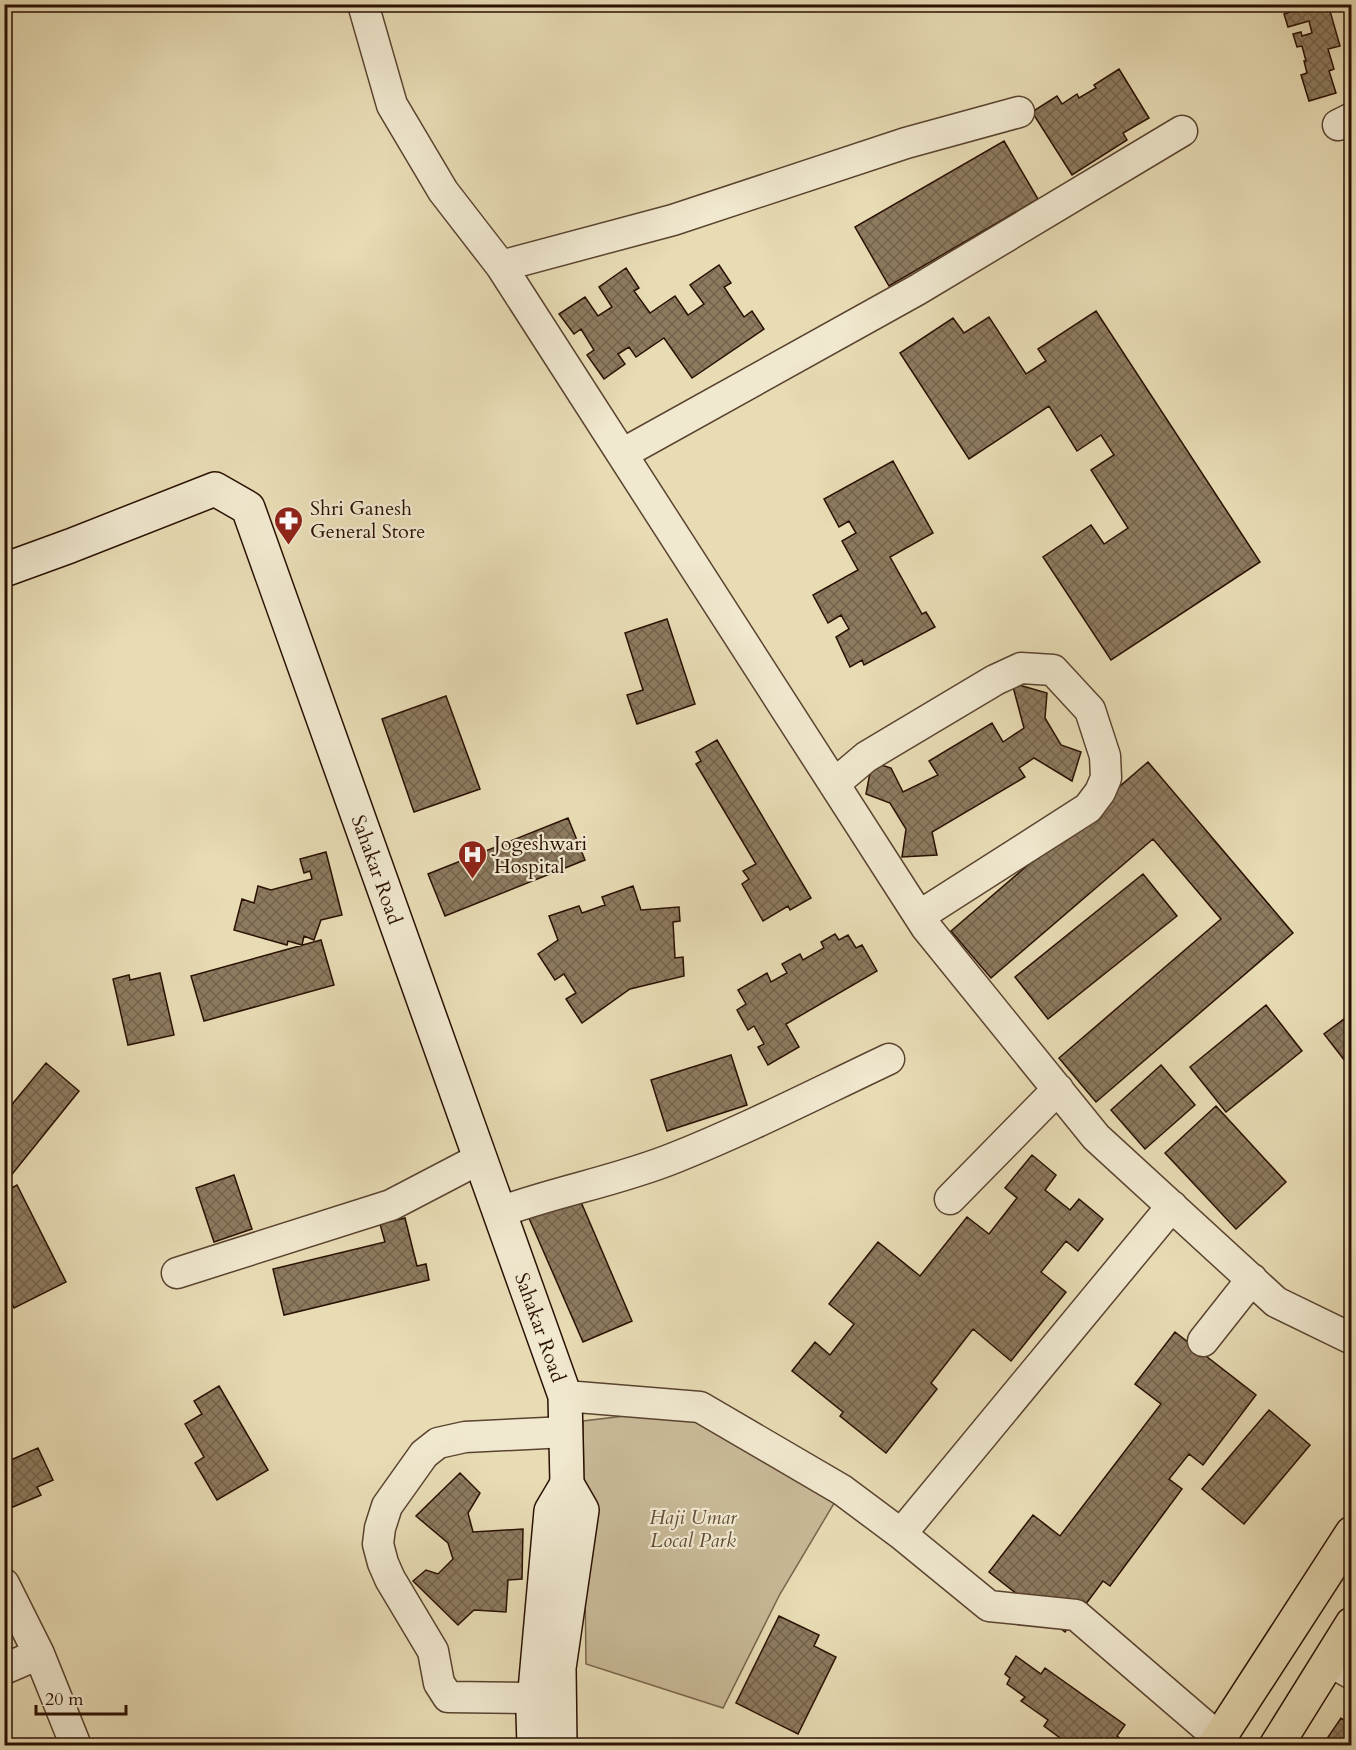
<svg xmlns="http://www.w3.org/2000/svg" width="1356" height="1750" viewBox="0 0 1356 1750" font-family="Cardo,serif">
<defs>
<pattern id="building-cross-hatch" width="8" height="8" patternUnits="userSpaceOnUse" patternTransform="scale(1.5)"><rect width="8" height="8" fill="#8d7a5f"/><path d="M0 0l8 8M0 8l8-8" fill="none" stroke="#73634c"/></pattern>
</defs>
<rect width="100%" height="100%" fill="#e8dcb5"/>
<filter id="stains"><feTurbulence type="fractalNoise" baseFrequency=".00333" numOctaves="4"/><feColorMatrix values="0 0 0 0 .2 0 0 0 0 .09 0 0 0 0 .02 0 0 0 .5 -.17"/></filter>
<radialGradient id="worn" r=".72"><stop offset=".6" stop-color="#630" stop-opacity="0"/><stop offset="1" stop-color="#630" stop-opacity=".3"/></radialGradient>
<path fill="#c8b997" stroke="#79644c" stroke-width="1.5" d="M700,1407L842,1490L780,1594L723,1708L586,1664L583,1421Z"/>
<path fill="url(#building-cross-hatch)" stroke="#2a1002" stroke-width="1.5" d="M1291,4H1328L1340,46L1328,49L1334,69L1329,71L1336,93L1309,101L1301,75L1307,73L1304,61H1306L1302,46L1297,47L1293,34L1301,32L1302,36L1312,33L1309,21L1288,27L1284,14L1293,11Z
M1119,69L1149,118L1123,133L1127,140L1072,175L1032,112L1057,96L1062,104L1077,94L1079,98L1096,88L1094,85Z
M1004,141L1038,199L889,286L855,227Z
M719,265L731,283L724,287L744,317L752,311L764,329L692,378L664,338L636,357L629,347L618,354L625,364L604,379L587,355L594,350L581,329L574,334L559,314L585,297L598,316L612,307L599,287L626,268L639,288L634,291L650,313L675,296L688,315L704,304L690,285Z
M1096,311L1260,562L1111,660L1043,557L1091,525L1104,544L1128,528L1091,470L1114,455L1101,435L1077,451L1049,406L969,459L900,353L953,318L964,333L989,317L1026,374L1046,361L1038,349Z
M893,461L933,533L890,557L922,614L926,612L935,627L864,665L862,660L850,667L836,637L849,629L841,615L828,623L813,595L858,570L842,541L856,533L849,521L839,527L824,499Z
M667,619L695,704L637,724L627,695L643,690L625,633Z
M1012,683L1047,693L1045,718L1061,745L1081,752L1072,781L1034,758L1019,768L1025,777L932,832L937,855L902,857L906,829L890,803L866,794L872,762L891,768L903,792L938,775L929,761L992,723L1003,742L1024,728Z
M446,696L480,789L414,812L382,719Z
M717,740L811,898L790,910L788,906L763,921L742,884L749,879L743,871L756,864L696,764L701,761L696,752Z
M1148,762L1293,933L1096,1102L1059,1058L1221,919L1153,839L991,978L951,931Z
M568,818L585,860L445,916L428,874Z
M326,852L342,915L321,920L314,940L304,936L302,945L288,941L287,945L234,930L242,899L254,903L258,886L271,890L312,879L310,871L304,873L300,859Z
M1143,874L1177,916L1048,1019L1015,977Z
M633,886L641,910L679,907L680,921L673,922L675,958L683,957L684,976L630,989L582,1023L566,999L576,993L564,974L555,980L538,954L558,940L549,916L579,906L582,913L605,905L602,897Z
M835,934L839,940L848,935L856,948L862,945L877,971L786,1024L799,1047L768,1065L758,1047L764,1044L754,1026L748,1030L737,1010L746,1004L738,990L767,973L771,982L787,973L782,964L800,954L803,960L824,948L821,942Z
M321,940L334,985L204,1021L191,976Z
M160,973L174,1035L128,1045L113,979L129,975L130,980Z
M1266,1005L1302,1051L1226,1112L1190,1067Z
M1352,1013V1070L1324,1034Z
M731,1055L747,1105L667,1131L651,1080Z
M46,1063L79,1091L9,1178L4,1175V1114Z
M1161,1065L1195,1105L1145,1149L1111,1110Z
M1216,1106L1286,1182L1236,1229L1165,1153Z
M1032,1155L1056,1175L1045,1190L1070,1210L1079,1199L1103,1219L1078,1251L1066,1241L1041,1272L1066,1292L1011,1361L973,1329L931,1383L937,1389L886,1453L840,1416L843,1412L792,1371L815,1342L830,1355L854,1324L829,1304L878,1242L920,1276L967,1217L989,1234L1017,1198L1005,1188Z
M234,1175L252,1229L214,1242L196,1188Z
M17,1185L66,1282L14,1308L4,1288V1187L6,1191Z
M578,1195L632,1321L583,1342L528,1216Z
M405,1218L417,1266L426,1264L429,1280L284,1315L273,1269L385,1242L380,1224Z
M1175,1332L1256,1395L1203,1465L1189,1454L1169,1479L1182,1489L1110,1586L1103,1581L1065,1632L989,1572L1033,1515L1060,1536L1161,1404L1135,1384Z
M219,1386L268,1470L217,1500L195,1463L204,1457L185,1424L202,1414L194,1401Z
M1269,1410L1310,1445L1244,1524L1202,1489Z
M38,1448L53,1480L37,1487L41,1495L13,1507L4,1489V1463Z
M460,1473L480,1493L468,1513L473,1532L523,1529L522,1579L508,1580L506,1612L474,1610L458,1625L413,1581L426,1570L438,1574L453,1559L448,1543L416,1516Z
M779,1616L819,1635L814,1646L836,1657L798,1734L736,1703Z
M1016,1656L1041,1674L1045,1668L1125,1725L1117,1736L1131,1746H1071L1044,1726L1048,1720L1021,1701L1025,1697L1007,1684L1010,1678L1005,1674Z
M1341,1718L1352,1726V1746H1322Z"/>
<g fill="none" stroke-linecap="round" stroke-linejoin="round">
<defs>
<path id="street" d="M363,4L392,105L443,191L501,266L926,927L1096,1137L1276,1302L1352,1339
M1338,125L1352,118
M501,266L673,220L906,143L1019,112
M622,454L917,290L1182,131
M834,784L866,757L995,680L1021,668L1053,670L1090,710L1105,756L1106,778L1100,792L1088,808L919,916
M950,1199L1058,1089
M500,1212C557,1191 617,1181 674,1158C747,1129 817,1093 889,1059
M177,1273L391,1205L481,1158
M1203,1341L1252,1279
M565,1396L700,1407L842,1490L901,1534L989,1606L1076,1615L1219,1738
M901,1534L1172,1206
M4,1584L39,1654L76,1746
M1329,1661L1352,1674
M4,1669L39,1654
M534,1698L448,1697L439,1683L433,1651L390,1579L383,1563L378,1544L380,1528L387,1506L424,1454L438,1443L465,1437L566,1432"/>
<g id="secondary">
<path id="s1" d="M4,570L70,546L215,489L248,508L565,1396L567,1484L582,1510L559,1668L560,1746"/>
<path d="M534,1746L533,1713L551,1511L567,1484"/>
</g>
<path id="primary" d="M1214,1746L1352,1533
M1276,1746L1352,1624"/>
</defs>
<use href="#street" stroke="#5a432f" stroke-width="33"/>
<use href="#secondary" stroke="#2a1002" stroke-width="36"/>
<use href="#primary" stroke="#2a1002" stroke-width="36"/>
<use href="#street" stroke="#f0e8cf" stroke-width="30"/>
<use href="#secondary" stroke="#f0e8cf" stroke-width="33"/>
<use href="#primary" stroke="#e8dcb5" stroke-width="33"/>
</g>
<defs>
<symbol id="pharmacy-pin" viewBox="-11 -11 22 30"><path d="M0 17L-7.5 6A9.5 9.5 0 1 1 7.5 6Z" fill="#8f2418" stroke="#f0e8cf"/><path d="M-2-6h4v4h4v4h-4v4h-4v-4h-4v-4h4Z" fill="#fff"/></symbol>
<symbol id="hospital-pin" viewBox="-11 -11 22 30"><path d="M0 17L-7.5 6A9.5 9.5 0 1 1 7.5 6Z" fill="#8f2418" stroke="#f0e8cf"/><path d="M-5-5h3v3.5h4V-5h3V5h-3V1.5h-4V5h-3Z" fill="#fff"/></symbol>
</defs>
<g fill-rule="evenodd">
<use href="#pharmacy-pin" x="272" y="504" width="33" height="45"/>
<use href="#hospital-pin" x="456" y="838" width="33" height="45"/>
</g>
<g text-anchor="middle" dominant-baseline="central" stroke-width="4.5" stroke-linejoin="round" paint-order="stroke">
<g font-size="20" fill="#2a1002" stroke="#f0e8cf" text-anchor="start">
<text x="310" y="508">Shri Ganesh<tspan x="310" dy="23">General Store</tspan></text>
<text x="494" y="843">Jogeshwari<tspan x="494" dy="23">Hospital</tspan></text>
</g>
<g font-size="20" fill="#2a1002" stroke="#f0e8cf">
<text stroke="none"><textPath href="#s1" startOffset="648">Sahakar Road</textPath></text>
<text stroke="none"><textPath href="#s1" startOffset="1134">Sahakar Road</textPath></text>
</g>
<g font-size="20" font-style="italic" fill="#614b36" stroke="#f0e8cf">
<text x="693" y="1517">Haji Umar<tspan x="693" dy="23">Local Park</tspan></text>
</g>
</g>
<rect width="1356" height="1750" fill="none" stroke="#e8dcb5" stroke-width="24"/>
<rect x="6" y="6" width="1344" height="1738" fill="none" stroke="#2a1002" stroke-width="3"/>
<rect x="12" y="12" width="1332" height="1726" fill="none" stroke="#2a1002" stroke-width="1.5"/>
<path d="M36 1705v9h90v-9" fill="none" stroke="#2a1002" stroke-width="3"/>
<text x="45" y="1705" font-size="18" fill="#2a1002" stroke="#f0e8cf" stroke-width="4.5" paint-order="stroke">20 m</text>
<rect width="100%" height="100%" filter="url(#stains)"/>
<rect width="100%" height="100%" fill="url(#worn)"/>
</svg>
